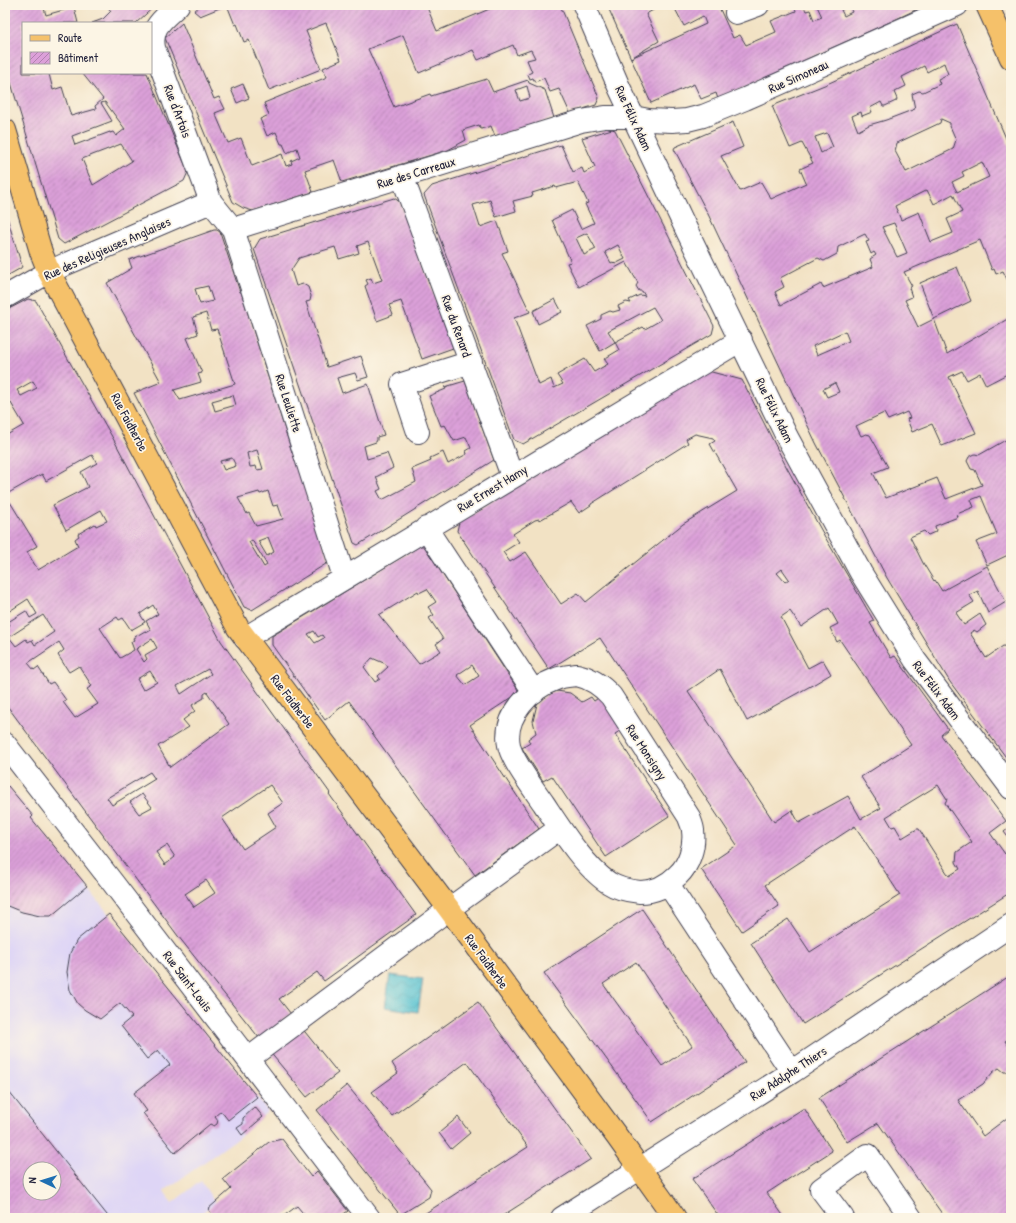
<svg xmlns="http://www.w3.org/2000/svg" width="1016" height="1223" viewBox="0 0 1016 1223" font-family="'Patrick Hand',sans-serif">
<defs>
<pattern id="water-waves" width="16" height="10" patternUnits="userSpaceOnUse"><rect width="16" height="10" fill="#58c3d2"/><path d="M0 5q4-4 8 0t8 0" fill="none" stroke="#4ca7b5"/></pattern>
<pattern id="building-hatch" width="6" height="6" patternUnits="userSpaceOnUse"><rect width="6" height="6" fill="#dca0d9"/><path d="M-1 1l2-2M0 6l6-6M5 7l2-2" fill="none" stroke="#b282b1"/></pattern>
</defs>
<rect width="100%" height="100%" fill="#fcf5e5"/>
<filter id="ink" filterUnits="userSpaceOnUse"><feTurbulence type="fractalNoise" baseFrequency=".025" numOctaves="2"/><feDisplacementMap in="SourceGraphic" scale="8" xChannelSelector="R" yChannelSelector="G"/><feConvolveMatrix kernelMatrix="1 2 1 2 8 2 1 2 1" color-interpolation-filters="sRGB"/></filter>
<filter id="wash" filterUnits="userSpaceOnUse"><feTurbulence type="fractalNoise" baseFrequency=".012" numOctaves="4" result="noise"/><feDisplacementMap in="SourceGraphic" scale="16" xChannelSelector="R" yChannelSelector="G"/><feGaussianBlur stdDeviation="0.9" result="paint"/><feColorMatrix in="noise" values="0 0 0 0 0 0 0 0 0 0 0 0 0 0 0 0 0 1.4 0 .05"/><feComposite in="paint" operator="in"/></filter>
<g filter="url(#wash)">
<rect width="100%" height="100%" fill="#f2e2c4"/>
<path fill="#ded5f6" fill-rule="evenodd" d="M5,785L10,789L33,816L31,818L268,1111L242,1135L164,1191L172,1203L201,1181L215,1203L199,1215L201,1218H5ZM30,1169H54V1193H30Z"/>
<path fill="url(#water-waves)" stroke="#3d7286" d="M390,975L423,979L418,1012L385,1007Z"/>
<g id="blocks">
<path fill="url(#building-hatch)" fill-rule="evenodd" d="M5,5H43L46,15L74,7L78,23H23V73H52L49,74L53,90L62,87L71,116L96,109L95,106L103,99L82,73H147L188,172L184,181L64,244L58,239L5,63ZM105,102L125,129L116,136L113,132L110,133V132L75,145L72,136L112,121L101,103ZM121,144L132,161L93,185L82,159Z
M106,5H156L136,23H92L103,19L111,11Z
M201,5H426L437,31L499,5H560L599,98L596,105L570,113L559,89L550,92L544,78L535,82L533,78L530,79L528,74L532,72L527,60L535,58L531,50L517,55L513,45L478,60L473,50L419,73L403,35L368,49L394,107L430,94L431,96L487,79L493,92L528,80L529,83L545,90L554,118L495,136L491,126L481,129L479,125L463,130L466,140L448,150L342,182L334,160L305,170L313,192L253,211L243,208L233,202L165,38L182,23L214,99L219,97L225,109L215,113L228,143L241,138L252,166L282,154L286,166L292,164L291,161L300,157L297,148L287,153L283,144H281L276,132L267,136L260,119L269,115L264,103L327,77L323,68L341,60L326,23L306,31L321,69L269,90L249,40L244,42L237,24L235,25L227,5L200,16L194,11ZM527,86L530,98L520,101L516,90Z
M607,5H653L655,9L646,14L659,41L631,58L706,24L703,16L684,26L673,5H718L733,38L740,35L746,45L776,32L771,21L796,11L794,5H803L806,11L810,10L814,20L822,17L817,6L820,5H843L845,8L841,10L844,16L852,12L849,5H926L892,21L718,99L716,93L701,99L694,84L651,103Z
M957,24L1011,150V285H1010L1003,271L996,274L994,269L992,270L980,240L904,272L912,286L909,288L912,297L905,300L918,327L934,319L947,354L1011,317V372L986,385L980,373L967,380L962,371L949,377L976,433L942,446L932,424L912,432L907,419L910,418L907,412L888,420L884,413L856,426L861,436L866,434L870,435L888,467L873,473L886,498L937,478L946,499L982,485L975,470L971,469L967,461L969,457L975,454L979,455L1011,437V562L1008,555L987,565L976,542L997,534L981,496L971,500L974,507L957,514L958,517L935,526L936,530L935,532L928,535L924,531L910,537L923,563L934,581L935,580L942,591L987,566L1006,602L988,613L978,591L969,595L974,602L956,613L964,625L980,614L986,625L977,632L974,630L970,633L986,658L1003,646L1008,647L1011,645V764L950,682L887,578L816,443L708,214L674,149L675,147L733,122L743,147L721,156L740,191L761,182L771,199L806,183L800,169L813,163L802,143L790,148L772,106L827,84ZM944,63L948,74L938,79L940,84L923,92L919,91L912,94L915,109L886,120L869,125L858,131L852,116L861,112L862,116L872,112L870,108L881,102L883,106H885L896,101L897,99L894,92L906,86L902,77L924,66L927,72ZM941,119L950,123V126L956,140L953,149L906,172L895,151L897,143L940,123ZM827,133L833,147L821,153L815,137ZM982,162L989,177L957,192L952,182L964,176L962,172ZM927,190L934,204L953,194L962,212L947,219L953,233L931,242L919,212L901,220L895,206ZM894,223L907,253L897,257L882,227ZM865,234L869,241L866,242L871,254L874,252L876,255L870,259L873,267L823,288L821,284L781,305L775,292L784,287L780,278L818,258L824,261L837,254L838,247ZM845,331L849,341L817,355L813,346ZM835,383L839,392L827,397L823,389Z
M243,84L249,98L237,103L231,89Z
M612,129L615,130L714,326L712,334L523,444L514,440L424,195L432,186L561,145L573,172L582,168L584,173L595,167L582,138ZM578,182L588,203L585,204L594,223L581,229L572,210L552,220L571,262L567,263L579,287L626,262L638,283L636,286L639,291H642L645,296L640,295L629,300L631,303L626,302L618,306L620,310L613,312L610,311L601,315V319L587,326L600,351L615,342L608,331L653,307L661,320L645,329L643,327L615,342L619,350L604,359L608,364L594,372L585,359L557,375L563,384L554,388L551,379L539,385L514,318L530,312L502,253L508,251L497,221L480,227L473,205L490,200L496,217L516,211L513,201L533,196L532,193L555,186L556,188ZM587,233L596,249L584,255L576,238ZM618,245L625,259L615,264L613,262L611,263L605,252Z
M394,198L400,202L453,348L422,359L401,301L389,305L393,315L377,321L365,286L368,284L366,280L371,278L373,283L382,280L368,242L357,246L359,253L339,259L335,247L299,258L291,270L296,286L303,284L308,287L311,296L310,301L306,302L327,367L361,356L368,377L358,380L355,373L337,378L342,393L368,384L384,435L377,437V440L376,442L364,446L367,459L387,453L393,468L376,477L381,489L377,491L382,500L416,482L412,469L431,461L430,458L443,452L448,464L467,454L466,451L471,448L466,437L454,441L445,425L441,426L429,396L446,389L445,387L465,381L494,460L358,545L354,543L254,249L260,239Z
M5,211L22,266L21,268L5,277Z
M214,230H217L220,232L240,292H241L286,433L292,452H293L329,562L252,610L244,607L134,393L161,382L107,283L132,268L129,260ZM208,286L213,301L200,304L195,289ZM206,313L211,330L217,329L235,384L180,400L174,390L201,382L198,374L202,373L187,338L198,334L193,317ZM233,395L236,405L215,411L212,401ZM257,450L263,469L257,470L256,466L250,467L247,453ZM232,458L236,466L224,470L220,461ZM268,491L273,506L278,505L283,519L256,526L249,513L247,514L238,498L259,492L260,494ZM268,537L274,552L267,556L258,541ZM252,540L267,565L264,567L249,542Z
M957,267L971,301L934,319L920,283Z
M28,299L36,301L63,350L115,442L221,641L330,793L329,794L416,915L324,981L317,972L279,999L291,1014L260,1039L178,936L5,703V629L10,625L8,622L26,611L30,618L37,614L28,599L5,614V505L10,502L37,546L27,552L38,570L78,546L75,539L79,536L78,534L95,524L96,526L107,521L101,510L66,530L53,505L88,487L81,472L97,463L92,455L46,481L42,474L5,495V436L24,425L8,398L5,400V311ZM33,381L37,388L21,396L17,390ZM153,605L158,614L146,621L151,630L148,632L145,631L133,638L134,640L131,642L134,650L120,658L100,628L117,617L119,620L123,618L131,630L145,622L140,614ZM43,615L54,632L35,645L32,640L28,642L26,639L16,646L9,637ZM152,639L157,648L145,655L147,659L144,662L136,649ZM59,642L64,650L58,655L69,672L79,666L92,686L87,689L98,704L75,718L63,702L66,700L53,682L49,684L38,667L34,670L28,663ZM208,669L211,674L181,694L177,686ZM150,671L157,682L143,690L137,679ZM207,692L229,724L170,767L158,746L189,727L183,720L195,711L192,705L204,698V694ZM150,772L155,779L112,805L107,798ZM270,785L283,803L268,813L276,827L243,849L222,818ZM142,794L152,807L139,814L130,802ZM167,845L175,857L165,865L156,852ZM206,880L215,893L194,907L185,894Z
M555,299L562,312L538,324L533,311Z
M704,370L742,380L787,468L825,537L874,621L870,623L891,658L895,656L948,729L941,735L1006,821L990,833L1005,854L1011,850V892L803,1024L751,943L788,919L810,952L900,895L855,826L765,885L779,906L742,931L701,869L737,845L600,638L549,669L457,531L459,522ZM695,434L713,438L715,441L710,444L737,491L683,524L586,602L578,593L561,604L526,552L510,562L503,552L519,542L513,534L535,520L539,519L540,520L571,502L579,513L591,505V504L688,443L686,439ZM782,569L789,579L785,582L777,573ZM829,608L838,624L830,628L837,642L840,640L911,745L861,777L881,808L861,819L848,796L799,823L792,810L774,822L688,691L720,669L747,721L816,683L831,674L823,660L808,668L781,617L790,611L801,627ZM938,785L947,799L945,803L972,842L957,852L956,862L960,869L949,876L919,829H917L902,838L895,826L892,827L886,817Z
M420,546H424L518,690L517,694L470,725L539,829L475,875L349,701L325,720L272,645V636ZM427,589L436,602L428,607L434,615L429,618L443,639L436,644L441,651L419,664L379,615L418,591L419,593ZM314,631L318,637L322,635L324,638L315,643L308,634ZM372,658L386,664L388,667L378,676L380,679L375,682L364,667ZM472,665L479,676L465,685L457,675Z
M557,691L570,693L582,702L591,697L594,701L601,696L623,729L615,734L669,816L606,857L552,776L543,781L522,748L530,743L528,739L536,733L533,721L537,704L547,695Z
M5,785L7,787L8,786L33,816L31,818L87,886L51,916H40L22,912L5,905Z
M1011,826V841L1004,832Z
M642,909L745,1062L652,1122L544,973ZM636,962L692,1046L662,1066L603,984Z
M109,914L257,1097L228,1120L221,1111L215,1116L218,1120L217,1124L214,1126L210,1124L175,1153L143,1113L147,1111L134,1093L170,1065L158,1050L147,1059L121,1026L132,1017L120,1003L100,1019L85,1010L78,1004L70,990L67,972L70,953L77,940Z
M1011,975V1038L1005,1041L1011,1050V1069L1007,1072H1004L999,1068L993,1072L983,1084L958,1100L983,1136L1011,1115V1218H945L878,1123L847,1142L819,1098Z
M478,1002L591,1159L499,1218H418L528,1147L467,1062L392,1116L372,1092L398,1073L392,1063Z
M301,1027L338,1073L307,1097L269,1051Z
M347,1085L431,1189L429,1197L400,1215L317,1110Z
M5,1087L107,1215L109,1218H5ZM30,1169H54V1193H30Z
M255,1107L263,1117L242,1135L237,1128L243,1124V1118Z
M804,1108L832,1151L767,1193L785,1218H720L692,1179Z
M458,1117L470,1133L451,1149L439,1133Z
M282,1139L311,1177L317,1171L348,1211L338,1218H307L297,1206L281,1218H215L208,1209L231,1189L223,1179L269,1142Z"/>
</g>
</g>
<g filter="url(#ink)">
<use href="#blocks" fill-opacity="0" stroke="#413f50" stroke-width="1"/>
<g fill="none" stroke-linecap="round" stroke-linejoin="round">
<defs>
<path id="minor" d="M178,5C164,19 150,26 154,48L211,202L233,229L344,577
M584,5L619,87L688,233L787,437L861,573L915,660L1011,788
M736,13L758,5
M402,176L512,476
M233,229L581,121L605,117H633L649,120L672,121L687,120L703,116L745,99L957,5
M5,297L49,272L66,264L211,202
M418,432L402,384L471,362
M426,528L534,692
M245,638L741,340
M577,675C591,678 601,685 611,696L689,817C690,821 693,826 693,831C695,846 689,865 678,875C667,886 655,892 640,892C630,891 618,889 609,883C585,868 560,828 544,804C535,791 511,759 509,745C503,716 531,688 556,679C563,676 570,676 577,675Z
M5,744L113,883L369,1218
M668,884L792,1072
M248,1059L449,909L560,828
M562,1218L792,1072L1011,925
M843,1218L821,1189L868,1155L911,1218"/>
<path id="major" d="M987,5L1011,58
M5,130L41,252L49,272L238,628L449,909L618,1138L675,1218"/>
</defs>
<use href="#minor" stroke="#413f50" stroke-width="24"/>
<use href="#major" stroke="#413f50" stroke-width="24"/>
<use href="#minor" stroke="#fff" stroke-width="22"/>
<use href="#major" stroke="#f5c16b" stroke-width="22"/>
</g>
</g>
<g text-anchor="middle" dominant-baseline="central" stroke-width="3.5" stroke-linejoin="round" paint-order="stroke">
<g font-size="13" fill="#22223b" stroke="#fcf5e5">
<text transform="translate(798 76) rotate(-24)">Rue Simoneau</text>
<text transform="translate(178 111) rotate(69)">Rue d'Artois</text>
<text transform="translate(634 118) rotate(65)">Rue Félix Adam</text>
<text transform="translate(416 172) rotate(-17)">Rue des Carreaux</text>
<text transform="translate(107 248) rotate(-24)">Rue des Religieuses Anglaises</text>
<text transform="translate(457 326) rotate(70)">Rue du Renard</text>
<text transform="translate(289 403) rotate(72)">Rue Leuliette</text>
<text transform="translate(775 410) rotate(64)">Rue Félix Adam</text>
<text transform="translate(130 422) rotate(62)">Rue Faidherbe</text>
<text transform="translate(492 488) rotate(-31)">Rue Ernest Hamy</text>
<text transform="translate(937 690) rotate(53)">Rue Félix Adam</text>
<text transform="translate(293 701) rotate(53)">Rue Faidherbe</text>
<text transform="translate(647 752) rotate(57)">Rue Monsigny</text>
<text transform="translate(487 961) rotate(54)">Rue Faidherbe</text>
<text transform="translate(188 981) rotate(53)">Rue Saint-Louis</text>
<text transform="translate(788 1073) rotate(-33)">Rue Adolphe Thiers</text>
</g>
</g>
<rect width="1016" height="1223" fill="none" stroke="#fcf5e5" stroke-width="20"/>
<rect x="22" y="22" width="130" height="52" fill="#fcf5e5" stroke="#a5a1a1"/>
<rect x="30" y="35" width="20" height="6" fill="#f5c16b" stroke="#a5a1a1"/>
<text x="58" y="42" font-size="12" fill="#22223b">Route</text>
<rect x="30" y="52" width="20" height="12" fill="url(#building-hatch)" stroke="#a5a1a1"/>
<text x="58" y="62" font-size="12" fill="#22223b">Bâtiment</text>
<g transform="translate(42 1181) rotate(274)"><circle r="19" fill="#fcf5e5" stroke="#a5a1a1"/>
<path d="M0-3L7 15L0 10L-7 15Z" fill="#1f6fb2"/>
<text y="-6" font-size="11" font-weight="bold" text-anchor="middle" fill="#22223b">N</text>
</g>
</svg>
